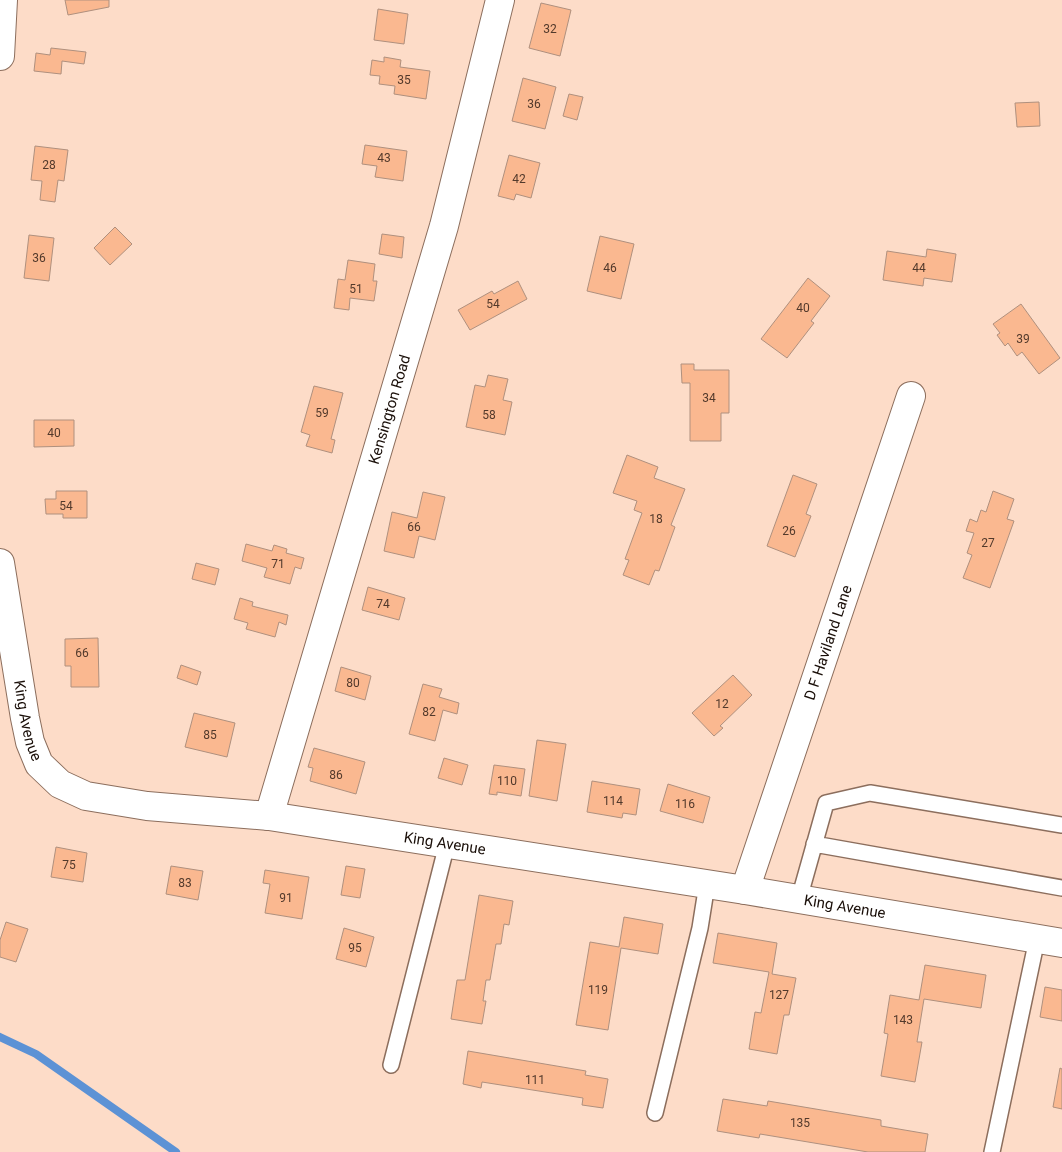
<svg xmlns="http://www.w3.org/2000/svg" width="1062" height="1152" viewBox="0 0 1062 1152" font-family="Roboto,sans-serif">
<rect width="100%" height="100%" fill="#fddcc8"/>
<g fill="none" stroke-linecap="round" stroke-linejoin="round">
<path stroke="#5c92d5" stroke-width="8" d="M0,1037L36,1054L176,1152"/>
</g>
<path fill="#fab890" stroke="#af907e" d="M65,0H109V7L68,15Z
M541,3L571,10L560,56L529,48Z
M378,9L408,14L404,44L374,40Z
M51,48L86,52L84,64L62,61L61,74L34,71L36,53L50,55Z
M384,57L401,60L400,67L430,71L426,99L394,94L395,86L379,84L380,76L370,75L372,60L384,62Z
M523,78L556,87L545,129L512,121Z
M569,94L583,97L577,120L563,116Z
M1039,102L1040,126L1017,127L1015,103Z
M365,145L407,151L403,181L375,177L377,166L362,164Z
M35,146L68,150L64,181L58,180L55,202L40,200L42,181L31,180Z
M509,155L540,163L531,198L516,194L514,200L498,196Z
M115,227L132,244L110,265L94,248Z
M382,234L404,237L402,258L379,254Z
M29,235L54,238L49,281L24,278Z
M600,236L634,244L621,299L587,291Z
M927,249L956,254L952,282L924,278L923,286L883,280L887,251L926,257Z
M348,260L375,264L373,281H377L374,301L350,298L349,310L334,308L338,279L345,280Z
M808,278L830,296L811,321L814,323L787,358L761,339Z
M518,281L527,299L470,330L458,310L492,291L494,294Z
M1021,304L1060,358L1039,374L1022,352L1017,356L1008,343L1005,346L997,335L1000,333L993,324Z
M681,364H694V370H729V413H721V441H690V383H682Z
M488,375L508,379L503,400L512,402L505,435L466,427L475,385L485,387Z
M314,386L343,393L331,439L335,440L332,453L306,446L310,435L301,432Z
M34,420H74V446L34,447Z
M627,455L658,467L654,478L685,489L671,525L675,527L659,571L655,570L649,585L623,575L629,560L625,559L642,513L634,510L637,501L613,493Z
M793,475L817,484L806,514L811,516L795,557L767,546Z
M56,491H87V518H63V514H46L45,499H56Z
M993,491L1014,499L1007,519L1014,521L990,588L963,578L972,555L967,553L974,533L966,531L970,519L977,522L981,510L986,512Z
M423,492L445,497L435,540L419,536L414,558L384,551L392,512L417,518Z
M246,544L272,551L274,545L287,549L286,553L304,558L301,569L295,567L290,584L264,577L267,568L242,561Z
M196,563L219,569L215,585L192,579Z
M368,587L405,598L399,620L362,610Z
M240,598L253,602L252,606L288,615L286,625L279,622L275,637L246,629L248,623L234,619Z
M98,638L99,687H71V666H65V639Z
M181,665L201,672L197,685L177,678Z
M341,667L371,676L365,700L335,691Z
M733,675L752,695L720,726L723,728L714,736L692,713Z
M423,684L442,689L439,697L459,703L457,714L443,710L435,741L409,734Z
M194,713L235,723L227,757L185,747Z
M537,740L566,744L557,801L529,796Z
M314,748L365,762L356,794L310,781L313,768L308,767Z
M444,758L468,765L462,785L438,778Z
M494,765L525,769L521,796L497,792V795L489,794Z
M592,781L640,789L636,815L623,813L622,818L587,812Z
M668,784L710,797L703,823L660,811Z
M56,847L87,853L83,882L51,877Z
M171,866L203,871L198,900L166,894Z
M346,866L365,869L360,898L341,895Z
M265,870L309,877L302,919L265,913L270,884L263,883Z
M479,895L513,901L509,925L504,924L501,944H496L490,980H486L483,1001H486L482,1024L451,1019L457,980H465Z
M624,917L663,924L658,954L621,948L608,1030L576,1025L590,942L619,947Z
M6,922L28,929L16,962L0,957V940Z
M344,928L374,937L366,967L336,959Z
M718,933L777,943L772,974L796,978L789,1015H784L777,1054L749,1049L755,1012L761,1013L769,972L713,963Z
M925,965L986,975L981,1008L924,999L917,1042H922L915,1082L881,1076L888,1034L884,1033L890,995L919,1000Z
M1045,987L1062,990V1021L1040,1017Z
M468,1051L586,1071L585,1075L608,1079L603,1108L582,1105L583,1098L482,1082L481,1088L463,1084Z
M1060,1068L1062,1069V1109L1053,1107Z
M723,1099L767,1106L768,1101L881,1120V1126L928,1134L925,1152H868L760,1134L759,1138L717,1131Z"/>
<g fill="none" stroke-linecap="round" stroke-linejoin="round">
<defs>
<path id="service" d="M814,844L1062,888
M799,899L826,803L870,793L1062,825
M391,1065L447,844
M655,1113L700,928L707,884
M992,1152L1037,939"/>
<g id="minor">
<path id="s1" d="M269,816L444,226L500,0"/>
<path id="s2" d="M745,890L911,396"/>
</g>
<g id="tertiary">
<path d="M0,56L3,0"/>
<path id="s3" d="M0,563L25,718L30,742L39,764L60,784L86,796L147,806L269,816L745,890L1062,943"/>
</g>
</defs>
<use href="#service" stroke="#8c6e5d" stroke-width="18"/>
<use href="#minor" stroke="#8c6e5d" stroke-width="30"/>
<use href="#tertiary" stroke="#8c6e5d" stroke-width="30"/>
<use href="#service" stroke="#fff" stroke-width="15"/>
<use href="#minor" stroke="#fff" stroke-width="28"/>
<use href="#tertiary" stroke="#fff" stroke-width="28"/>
</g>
<g text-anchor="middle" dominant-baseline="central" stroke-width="4" stroke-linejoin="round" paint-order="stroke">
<g font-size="12" fill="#52392b">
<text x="550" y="29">32</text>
<text x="404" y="80">35</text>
<text x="534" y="104">36</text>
<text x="384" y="158">43</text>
<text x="49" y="165">28</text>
<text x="519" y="179">42</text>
<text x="39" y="258">36</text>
<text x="610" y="268">46</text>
<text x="919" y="268">44</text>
<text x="356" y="289">51</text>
<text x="493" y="304">54</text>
<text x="803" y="308">40</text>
<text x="1023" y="339">39</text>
<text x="709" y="398">34</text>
<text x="322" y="413">59</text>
<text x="489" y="415">58</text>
<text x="54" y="433">40</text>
<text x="66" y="506">54</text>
<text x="656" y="519">18</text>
<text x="414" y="527">66</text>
<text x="789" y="531">26</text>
<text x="988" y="543">27</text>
<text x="278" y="564">71</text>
<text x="383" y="604">74</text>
<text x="82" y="653">66</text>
<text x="353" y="683">80</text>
<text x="722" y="704">12</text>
<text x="429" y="712">82</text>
<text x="210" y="735">85</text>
<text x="336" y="775">86</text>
<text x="507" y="781">110</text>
<text x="613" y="801">114</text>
<text x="685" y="804">116</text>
<text x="69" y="865">75</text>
<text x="185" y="883">83</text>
<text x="286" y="898">91</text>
<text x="355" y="948">95</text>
<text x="598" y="990">119</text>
<text x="779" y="995">127</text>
<text x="903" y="1020">143</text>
<text x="535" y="1080">111</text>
<text x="800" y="1123">135</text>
</g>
<g font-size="15" fill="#1a0f09" stroke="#fbeee6">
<text stroke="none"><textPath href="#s1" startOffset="424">Kensington Road</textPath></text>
<text stroke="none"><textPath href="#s2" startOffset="261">D F Haviland Lane</textPath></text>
<text stroke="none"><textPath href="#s3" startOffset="160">King Avenue</textPath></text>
<text stroke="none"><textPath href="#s3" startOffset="625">King Avenue</textPath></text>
<text stroke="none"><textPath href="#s3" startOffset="1030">King Avenue</textPath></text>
</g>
</g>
</svg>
